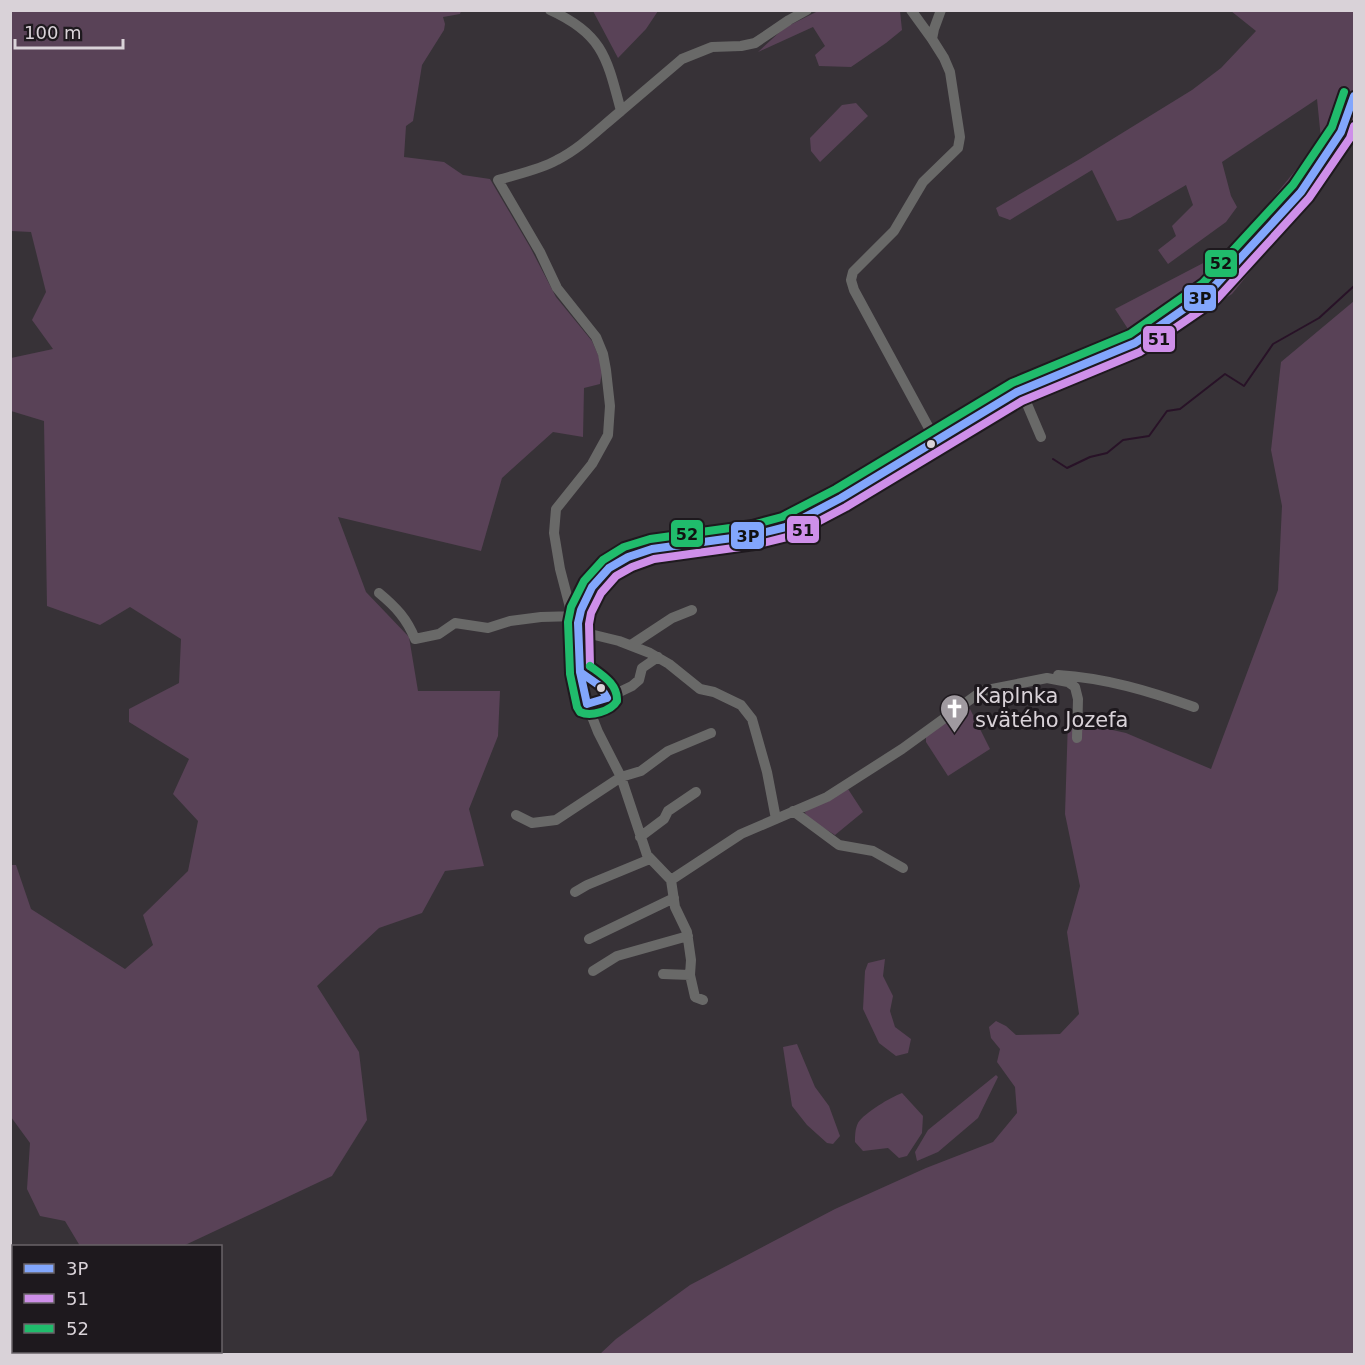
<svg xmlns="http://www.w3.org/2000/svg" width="1365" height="1365" viewBox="0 0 1365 1365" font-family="'DejaVu Sans',sans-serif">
<rect width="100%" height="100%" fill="#373237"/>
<path fill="#594257" d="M11,11H461L460,14L443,17L445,24L444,30L422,65L413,121L406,126L404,157L444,162L463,175L490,179L530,247L556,297L592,341L603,366L600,384L584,388L583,437L553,432L502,478L481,551L338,517L366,592L409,637L418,691H500L498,736L469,809L484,866L445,871L422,913L379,928L317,986L359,1052L367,1120L332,1176L183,1246H80L65,1221L40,1216L27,1189L30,1143L11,1117V865H16L31,909L125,969L153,945L143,915L188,871L198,821L173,794L189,759L129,722V709L179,683L181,639L130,607L100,625L47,606L44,421L11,411V358L53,349L32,320L46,292L31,232L11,231Z
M593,11H658L646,29L618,58Z
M818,11H900L902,30L886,43L851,67L819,66L815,55L825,46L813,27L758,52L784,28Z
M1231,11H1354V130L1327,176L1232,294L1141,349L1115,309L1232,248L1321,139L1317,99L1222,162L1231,196L1237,207L1226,222L1168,264L1158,250L1176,236L1172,226L1193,205L1186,185L1130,218L1117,221L1092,170L1010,220L999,216L996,208L1080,159L1192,90L1221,68L1256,31Z
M856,103L868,116L820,162L811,151L810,138L842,105Z
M1354,301V1354H600L616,1339L690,1285L835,1209L926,1168L993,1142L1017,1113L1015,1087L997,1062L1000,1049L991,1038L989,1027L996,1021L1006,1026L1016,1035L1060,1034L1079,1014L1067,932L1080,886L1065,814L1068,720L1126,733L1211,769L1278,590L1282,506L1271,450L1281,362Z
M970,709L990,749L948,776L926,742V736L963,710Z
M848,789L863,812L835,835L806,817L805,812Z
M885,959L883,976L893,996L890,1011L895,1027L911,1039L908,1053L896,1056L879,1043L863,1009L865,971L868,963Z
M797,1044L815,1087L829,1106L840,1136L833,1144L827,1143L807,1125L792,1106L783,1047Z
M996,1075L998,1077L978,1118L938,1152L917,1161L915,1152L928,1130Z
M902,1093L923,1116L922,1133L907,1156L899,1158L888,1148L863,1151L855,1142C855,1136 855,1129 858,1123C864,1113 891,1097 902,1093Z
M10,1308L13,1310L14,1352H210L213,1354H11Z"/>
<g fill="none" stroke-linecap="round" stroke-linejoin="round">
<path stroke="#281227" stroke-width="2" d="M1053,459L1067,468L1090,457L1107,453L1123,440L1149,436L1167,411L1180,409L1225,374L1244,386L1273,344L1319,318L1354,286"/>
<path stroke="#696968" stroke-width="10" d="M550,10C603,34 607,58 621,111L682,59L712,47L741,46L755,43L789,20L807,10
M911,10L932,39L944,58L950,72L960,137L958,148L923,182L894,231L853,272L851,280L854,290L936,441
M932,39L934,29L941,10
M1021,390L1041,437
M379,593C396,607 407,619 415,639L439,634L455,623L488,628L510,621L541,617L577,616
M572,615L560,569L554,533L556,509L592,464L608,435L610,406L606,370L603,354L596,337L557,288L540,252L498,180C518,174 539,170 557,160C581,148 600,128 621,111
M578,631L619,641L650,653L669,664L700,689L714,692L741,705L752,719L767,772L776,819
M631,645L672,618L692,610
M580,672L600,686L607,698L587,704
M1058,675C1106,678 1149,691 1194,707
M607,698L632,686L639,680L642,668L658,657
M793,811L839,845L873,851L903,868
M516,815L532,823L556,820L621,777L641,771L668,751L711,733
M640,837L664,819L668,811L696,792
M671,880L741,834L827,797L902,749L982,691L1047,678L1068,682L1075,687L1078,699L1077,738
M575,892L587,885L650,859
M589,939L674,898
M593,971L617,956L688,936
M663,974L690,975
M703,1000L695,997L690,975L691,960L687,932L675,907L671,880L647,855L621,777L598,732L587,704L582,682L578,623L583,605L597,580L616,563L641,552L665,547L765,533L798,522L880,475L1017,392L1135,343L1210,291L1301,192L1341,132L1354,96"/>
<defs>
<path id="bus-1" d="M580,672L600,686L607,698L587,704Z
M580,672L578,623L581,610L592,587L609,568L628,557L652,549L754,535L786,527L841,498L1017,392L1135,343L1210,291L1301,192L1341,132L1354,96"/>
<path id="bus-2" d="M590,666L589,624L591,613L601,593L616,576L632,567L654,559L755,545L791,536L846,507L1022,401L1140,352L1216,300L1309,198L1350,138L1354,126"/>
<path id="bus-3" d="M570,673L568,622L571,607L584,581L603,560L624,547L650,539L752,525L782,517L836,489L1012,383L1130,334L1203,283L1293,185L1332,127L1344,92
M570,674L577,707L580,712C591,717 611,711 617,701C618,684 602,675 590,666"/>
</defs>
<use href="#bus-1" stroke="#1e191e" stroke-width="12"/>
<use href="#bus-2" stroke="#1e191e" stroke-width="12"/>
<use href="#bus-3" stroke="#1e191e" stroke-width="12"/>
<use href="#bus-1" stroke="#82a6fc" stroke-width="8"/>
<use href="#bus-2" stroke="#ce8fe9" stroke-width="8"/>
<use href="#bus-3" stroke="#20bc6c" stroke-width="8"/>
</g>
<defs>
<symbol id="church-pin" viewBox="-11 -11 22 30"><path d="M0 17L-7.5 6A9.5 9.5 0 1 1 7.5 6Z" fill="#a09aa0" stroke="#1e191e"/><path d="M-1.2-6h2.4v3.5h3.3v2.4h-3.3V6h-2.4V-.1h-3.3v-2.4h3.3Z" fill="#fff"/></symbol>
</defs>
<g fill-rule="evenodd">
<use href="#church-pin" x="938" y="692" width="33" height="45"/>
</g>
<g fill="#d9d2d8" stroke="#1e191e" stroke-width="2">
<circle cx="931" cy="444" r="5"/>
<circle cx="601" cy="688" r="5"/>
</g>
<g text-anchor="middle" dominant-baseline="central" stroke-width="6" stroke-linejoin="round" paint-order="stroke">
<g font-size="21" fill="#d9d2d8" stroke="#1e191e" text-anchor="start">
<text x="975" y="696">Kaplnka<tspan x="975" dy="24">svätého Jozefa</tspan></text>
</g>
</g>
<g stroke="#1e191e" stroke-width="2">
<rect x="1204" y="249" width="34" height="29" rx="6" fill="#20bc6c"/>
<rect x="1183" y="284" width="34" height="28" rx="6" fill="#82a6fc"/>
<rect x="1142" y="325" width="34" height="28" rx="6" fill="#ce8fe9"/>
<rect x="786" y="515" width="34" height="29" rx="6" fill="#ce8fe9"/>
<rect x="670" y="519" width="34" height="29" rx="6" fill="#20bc6c"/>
<rect x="730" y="521" width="35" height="29" rx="6" fill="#82a6fc"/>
</g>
<g font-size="16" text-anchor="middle" font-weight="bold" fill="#111">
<text x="1221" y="269">52</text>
<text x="1200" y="304">3P</text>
<text x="1159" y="345">51</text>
<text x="803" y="536">51</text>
<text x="687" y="540">52</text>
<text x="748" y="542">3P</text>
</g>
<rect width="1365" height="1365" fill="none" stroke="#d9d2d8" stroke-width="24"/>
<rect x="12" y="1245" width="210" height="108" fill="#1e191e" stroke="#696368" stroke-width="1.5"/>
<rect x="24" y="1264" width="30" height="9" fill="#82a6fc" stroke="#696368" stroke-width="1.5"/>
<text x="66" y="1275" font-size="18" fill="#d9d2d8">3P</text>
<rect x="24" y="1294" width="30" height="9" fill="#ce8fe9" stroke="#696368" stroke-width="1.5"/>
<text x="66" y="1305" font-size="18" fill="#d9d2d8">51</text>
<rect x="24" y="1324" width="30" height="9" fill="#20bc6c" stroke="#696368" stroke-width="1.5"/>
<text x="66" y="1335" font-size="18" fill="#d9d2d8">52</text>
<path d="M15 39v9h108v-9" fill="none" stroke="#d9d2d8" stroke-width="3"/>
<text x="24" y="39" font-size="18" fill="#d9d2d8" stroke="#1e191e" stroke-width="4.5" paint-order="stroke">100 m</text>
</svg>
